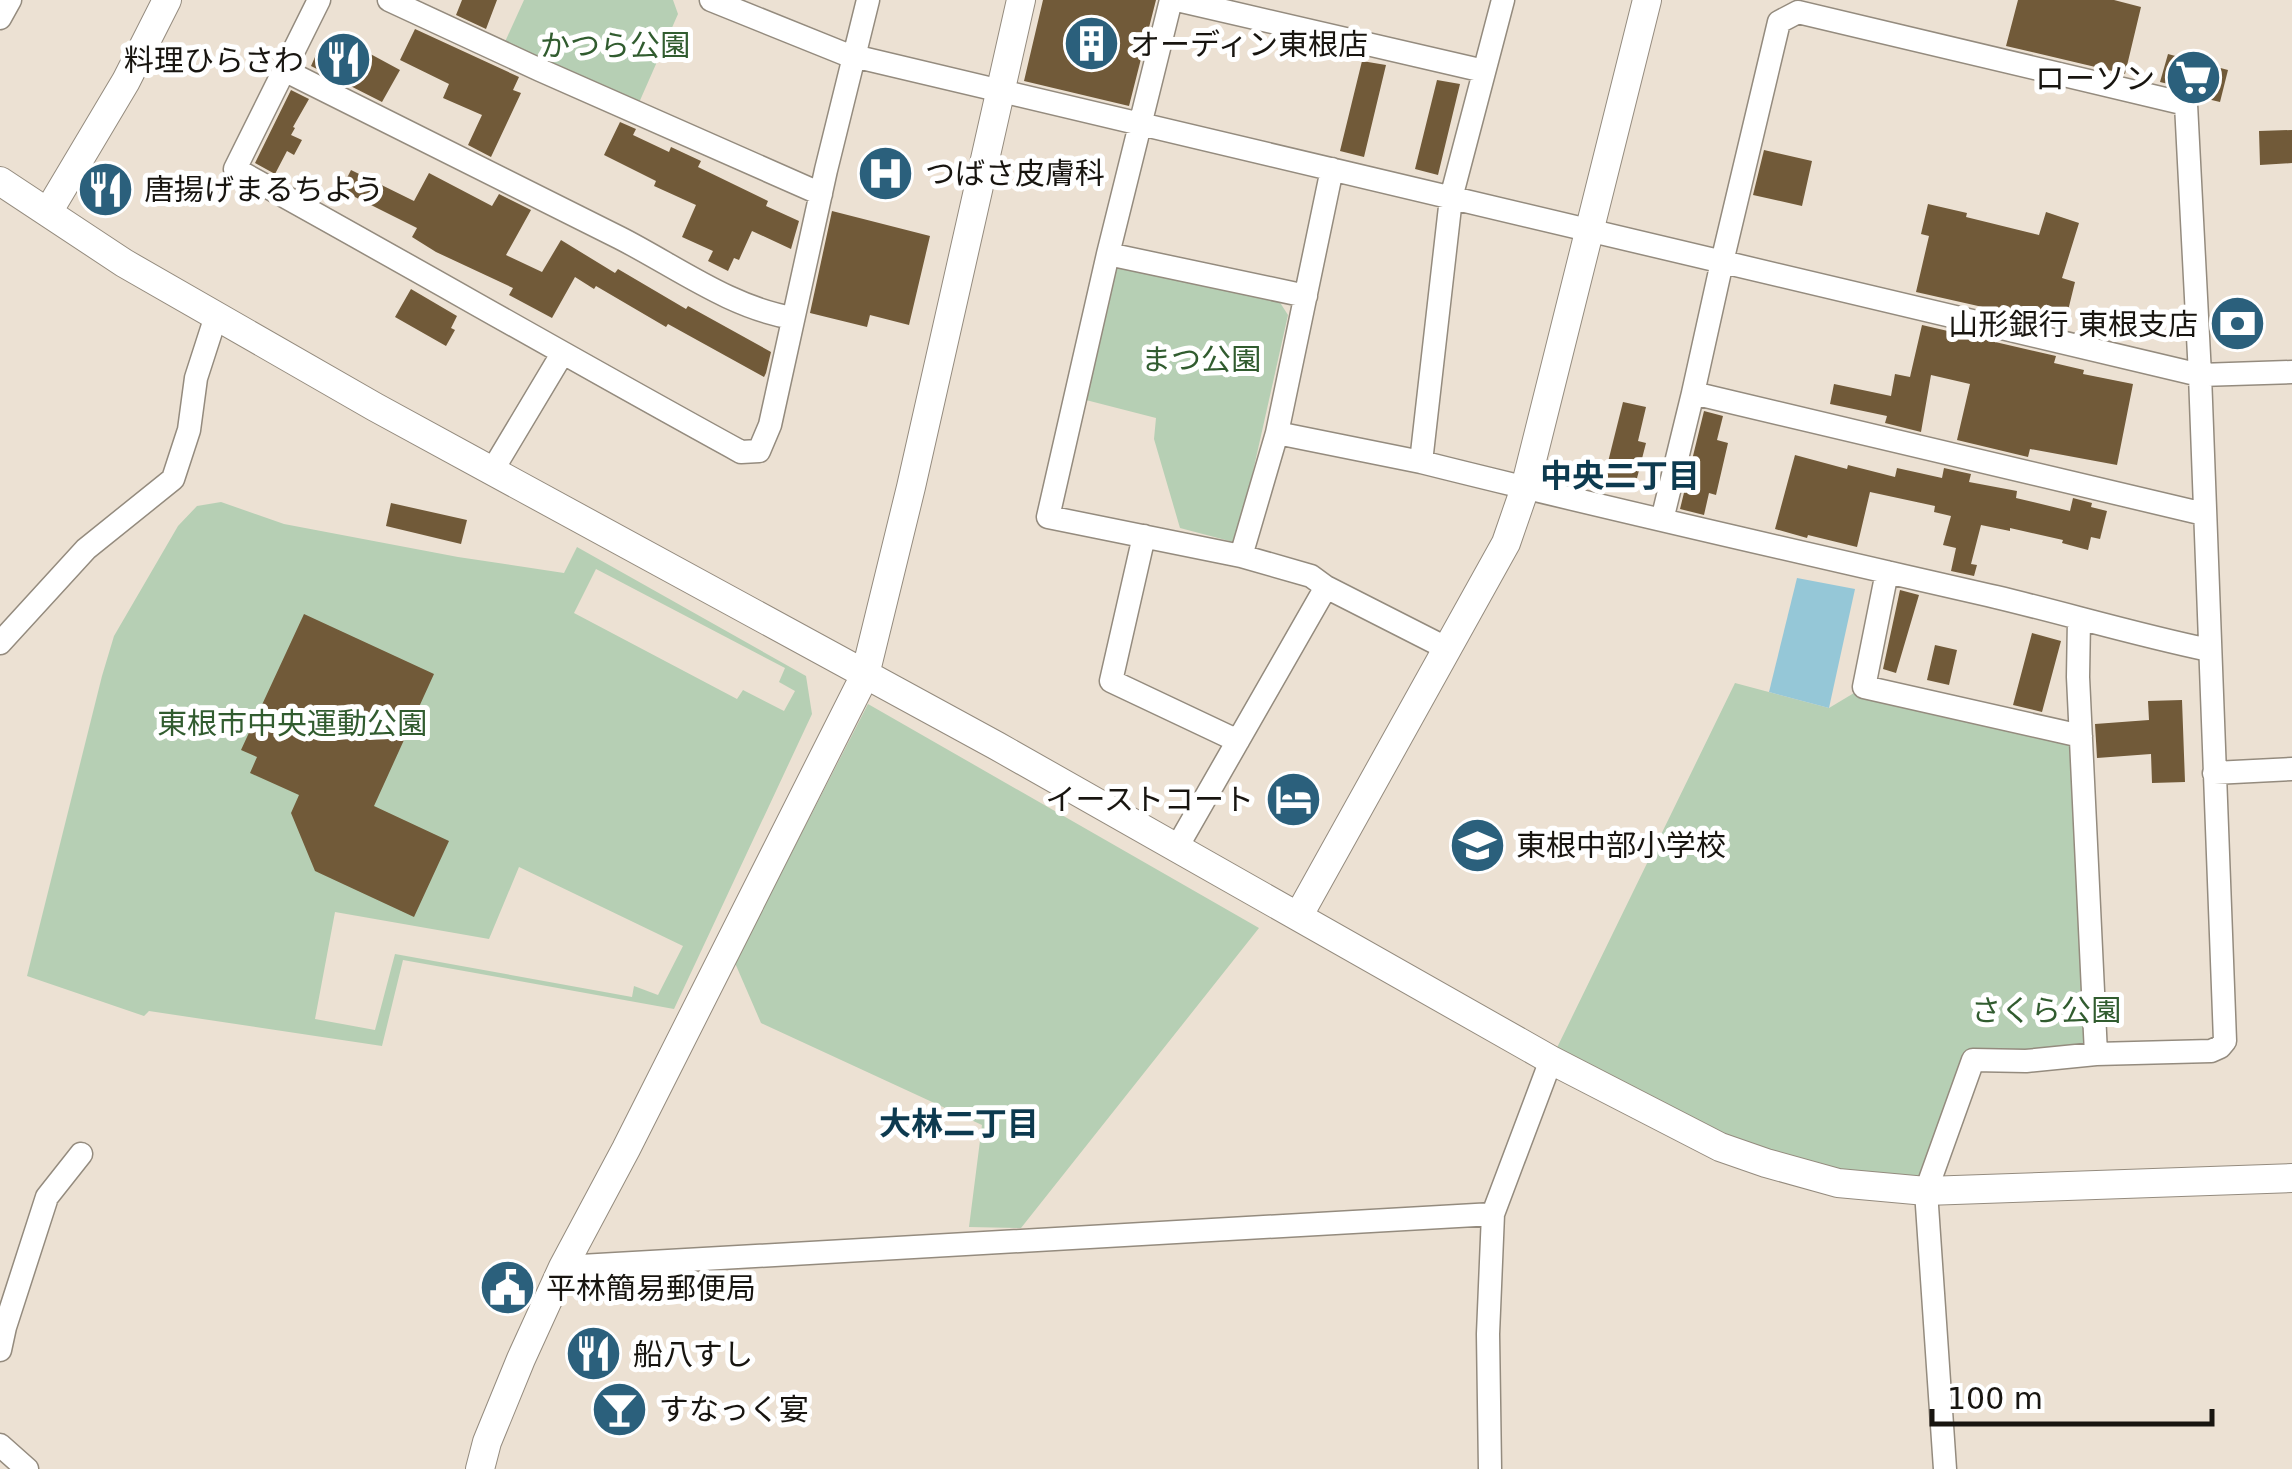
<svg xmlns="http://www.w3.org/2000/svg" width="2292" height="1469" viewBox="0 0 2292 1469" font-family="'DejaVu Sans','Noto Sans JP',sans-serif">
<rect width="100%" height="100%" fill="#ece1d3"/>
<path fill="#b6cfb4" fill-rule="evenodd" d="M524,0H673L678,14L638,105L504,44Z
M1113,265L1279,301L1288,315L1237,543L1180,528L1154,439L1156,418L1082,399Z
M221,502L284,524L458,557L564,573L577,547L806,676L812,714L674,1009L403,960L382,1046L149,1011L144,1016L27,976L102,676L114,636L178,526L197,506ZM596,569L785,668L779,682L795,691L784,711L743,690L737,699L574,613ZM519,867L683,946L658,995L634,986L632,997L395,954L375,1030L315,1019L335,912L489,939Z
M1735,683L1829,708L1864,687L2081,736L2096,1054L1973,1060L1926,1191L1838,1183L1551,1060Z
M868,704L1259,928L1021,1228L969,1227L982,1125L761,1023L735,963Z"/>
<path fill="#95c7d7" d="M1797,578L1855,589L1829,708L1769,692Z"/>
<path fill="#715a39" d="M462,0H497L486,29L456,15Z
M1043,0H1156L1129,106L1024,81Z
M2018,0H2114L2141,7L2125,74L2006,46Z
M415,29L519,77L513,90L521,93L491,157L468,145L482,115L443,98L449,84L400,60Z
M339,37L400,70L382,102L311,66L319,48L331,54Z
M2168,54L2228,70L2220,102L2199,97L2189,89L2160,82Z
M1362,61L1386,65L1364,157L1340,151Z
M1437,80L1460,84L1438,175L1415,169Z
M291,90L309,99L293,127L295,128L291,135L302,140L294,155L287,151L275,174L255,163Z
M620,122L636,129L633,135L669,152L671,147L701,161L698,167L768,201L766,206L799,221L791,249L752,231L739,260L734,258L728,271L708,261L713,251L682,237L696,205L654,186L656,181L604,155Z
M2292,130V163L2260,165L2259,131Z
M1764,150L1812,161L1802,206L1753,195Z
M351,170L414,201L429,173L492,206L499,194L531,210L506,255L542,272L561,240L615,273L618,269L686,309L688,306L771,352L766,373L764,377L668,324L666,327L596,286L594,289L575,277L552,318L509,295L513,288L436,252L412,237L417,228L341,190Z
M1928,204L1967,213L1966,217L2039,235L2046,212L2079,223L2062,278L2075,282L2064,327L2027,319V317L1916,292L1929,236L1921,234Z
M832,211L930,236L909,325L870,315L867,327L810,313Z
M411,289L457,316L451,328L455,330L446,346L395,317Z
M1922,325L2056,356L2054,363L2084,370L2083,374L2133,384L2117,465L2030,449L2028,457L1957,440L1970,384L1931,375L1921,432L1885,423L1887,416L1830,404L1834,384L1891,396L1895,374L1910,377Z
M1623,402L1646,407L1638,441L1646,443L1635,486L1604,478Z
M1704,411L1723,416L1717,440L1728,443L1716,495L1709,493L1704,515L1680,509Z
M1795,455L1847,469L1848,465L1895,477L1897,468L1942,478L1944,468L1971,474L1969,482L2017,491L2016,498L2070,511L2073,498L2092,503L2091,507L2107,511L2100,539L2091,537L2088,550L2062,543L2063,540L2010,528V531L1981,525L1971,564L1977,565L1974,576L1951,571L1956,548L1943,545L1951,516L1934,512L1935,506L1870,492L1857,547L1808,535L1807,538L1775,529Z
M391,503L467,520L461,544L386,526Z
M1900,590L1919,595L1896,673L1883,669Z
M304,614L434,674L374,806L449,841L414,917L315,871L291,813L299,795L250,773L257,757L241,750Z
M2032,633L2061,641L2042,712L2013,705Z
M1935,645L1957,650L1949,685L1927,680Z
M2182,700L2185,782L2152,783L2151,754L2097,758L2095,724L2149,720L2148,701Z"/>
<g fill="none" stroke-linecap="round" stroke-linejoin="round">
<defs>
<path id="minor" d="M319,0L235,169C404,262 571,359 741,452L759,451L770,425L826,170L868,0
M389,0L540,70L821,194
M711,0L845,54L2200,375L2292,372
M1177,0L1484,71
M1503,0L1451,198L1421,462C1612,510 1804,553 1996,597C2067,614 2137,635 2209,650
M0,18L10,0
M284,70C396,126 508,182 620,238C675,266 731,308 793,318
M1332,169L1277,433L1421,462
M1108,254L1171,0
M1693,393L1722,262L1779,22L1798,12L2186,104L2200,375L2225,1041L2220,1047L2211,1051L2096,1054L2026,1061L1973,1060L1926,1191L1945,1469
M1277,433L1241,556L1048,517L1108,254L1306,296
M492,471L562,354
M1662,520L1693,393L2204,514
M1144,536L1111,681L1238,741
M1241,556L1311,576L1326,587
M1887,572L1864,687L2081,736
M2079,619L2078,677L2096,1054
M0,643L86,549L173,479L189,430L196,378L216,316
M2214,773L2292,769
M1176,849L1326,587L1446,648
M563,1267L1493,1214
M0,1350L5,1327L47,1197L81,1154
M0,1445L27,1469
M1490,1469L1488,1334L1493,1214L1551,1060"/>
<path id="tertiary" d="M0,181L124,263L375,407L997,746L1551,1060L1720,1147L1766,1163L1838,1183L1926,1191L2292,1178
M48,212L126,81L167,0
M1299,915L1506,543L1525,488L1647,0
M480,1469L487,1442L521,1359L563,1267L626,1149L865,675L911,487L1021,0"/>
</defs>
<use href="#minor" stroke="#948b7e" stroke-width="25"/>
<use href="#tertiary" stroke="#948b7e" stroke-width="30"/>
<use href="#minor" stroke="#fff" stroke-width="22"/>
<use href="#tertiary" stroke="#fff" stroke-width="28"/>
</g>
<defs>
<symbol id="building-disc" viewBox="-11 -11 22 22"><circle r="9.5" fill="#2b607c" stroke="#fff"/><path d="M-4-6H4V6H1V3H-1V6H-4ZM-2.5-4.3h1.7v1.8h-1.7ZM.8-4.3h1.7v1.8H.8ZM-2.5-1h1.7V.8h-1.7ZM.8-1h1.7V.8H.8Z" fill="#fff"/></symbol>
<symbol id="restaurant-disc" viewBox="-11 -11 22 22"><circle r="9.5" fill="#2b607c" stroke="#fff"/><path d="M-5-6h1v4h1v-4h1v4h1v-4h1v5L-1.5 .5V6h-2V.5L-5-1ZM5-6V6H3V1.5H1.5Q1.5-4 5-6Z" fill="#fff"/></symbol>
<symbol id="supermarket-disc" viewBox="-11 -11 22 22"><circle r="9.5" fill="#2b607c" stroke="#fff"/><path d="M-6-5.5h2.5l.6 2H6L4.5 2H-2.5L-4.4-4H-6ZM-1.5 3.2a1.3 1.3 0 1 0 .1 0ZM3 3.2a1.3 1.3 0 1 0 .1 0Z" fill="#fff"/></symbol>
<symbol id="hospital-disc" viewBox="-11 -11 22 22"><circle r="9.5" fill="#2b607c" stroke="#fff"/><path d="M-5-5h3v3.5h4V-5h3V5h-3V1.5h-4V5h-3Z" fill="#fff"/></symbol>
<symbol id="bank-disc" viewBox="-11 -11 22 22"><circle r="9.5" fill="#2b607c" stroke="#fff"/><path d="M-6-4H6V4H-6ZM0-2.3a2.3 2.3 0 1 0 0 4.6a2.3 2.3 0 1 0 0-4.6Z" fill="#fff"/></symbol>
<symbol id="hotel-disc" viewBox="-11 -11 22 22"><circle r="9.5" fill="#2b607c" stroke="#fff"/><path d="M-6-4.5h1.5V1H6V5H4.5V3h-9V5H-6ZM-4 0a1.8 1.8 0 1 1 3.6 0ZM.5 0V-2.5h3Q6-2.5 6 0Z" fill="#fff"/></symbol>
<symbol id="school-disc" viewBox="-11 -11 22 22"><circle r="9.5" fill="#2b607c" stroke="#fff"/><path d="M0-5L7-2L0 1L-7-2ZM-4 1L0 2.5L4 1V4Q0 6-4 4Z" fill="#fff"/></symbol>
<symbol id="civic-disc" viewBox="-11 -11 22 22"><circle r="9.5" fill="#2b607c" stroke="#fff"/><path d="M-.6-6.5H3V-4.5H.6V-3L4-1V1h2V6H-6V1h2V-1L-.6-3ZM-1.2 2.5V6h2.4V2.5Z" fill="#fff"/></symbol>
<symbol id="bar-disc" viewBox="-11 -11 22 22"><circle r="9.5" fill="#2b607c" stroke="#fff"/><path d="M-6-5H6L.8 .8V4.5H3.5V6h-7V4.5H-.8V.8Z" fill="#fff"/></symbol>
</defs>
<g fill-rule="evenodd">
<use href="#building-disc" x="1060" y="12" width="63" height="63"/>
<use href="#restaurant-disc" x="312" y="28" width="63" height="63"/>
<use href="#supermarket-disc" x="2162" y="46" width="63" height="63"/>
<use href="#hospital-disc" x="854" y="142" width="63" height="63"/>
<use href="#restaurant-disc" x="74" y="158" width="63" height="63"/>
<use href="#bank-disc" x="2206" y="292" width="63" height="63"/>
<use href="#hotel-disc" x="1262" y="768" width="63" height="63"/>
<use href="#school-disc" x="1446" y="814" width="63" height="63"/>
<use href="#civic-disc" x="476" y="1256" width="63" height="63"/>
<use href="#restaurant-disc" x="562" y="1322" width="63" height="63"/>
<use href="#bar-disc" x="588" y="1378" width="63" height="63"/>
</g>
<g text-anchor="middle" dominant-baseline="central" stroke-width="10" stroke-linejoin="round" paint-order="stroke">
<g font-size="30" fill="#181510" stroke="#fff" text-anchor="start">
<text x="1130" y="44">オーディン東根店</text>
<text x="304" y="60" text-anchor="end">料理ひらさわ</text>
<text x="2155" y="78" text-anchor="end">ローソン</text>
<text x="925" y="173">つばさ皮膚科</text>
<text x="144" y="189">唐揚げまるちよう</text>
<text x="2198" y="324" text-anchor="end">山形銀行 東根支店</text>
<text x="1254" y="799" text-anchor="end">イーストコート</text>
<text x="1516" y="845">東根中部小学校</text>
<text x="546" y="1288">平林簡易郵便局</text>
<text x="633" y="1354">船八すし</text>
<text x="659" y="1409">すなっく宴</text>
</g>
<g font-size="30" fill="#315c2f" stroke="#fff">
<text x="615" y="45">かつら公園</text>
<text x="1201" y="359">まつ公園</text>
<text x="292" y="723">東根市中央運動公園</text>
<text x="2046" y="1010">さくら公園</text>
</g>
<g font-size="32" font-weight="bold" fill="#0d3a4f" stroke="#fff">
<text x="1620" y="476">中央二丁目</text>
<text x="959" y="1124">大林二丁目</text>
</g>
</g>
<path d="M1932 1409v15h280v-15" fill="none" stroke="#181510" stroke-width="5"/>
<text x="1947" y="1409" font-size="30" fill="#181510" stroke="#ffffff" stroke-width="8" paint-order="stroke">100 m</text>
</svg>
